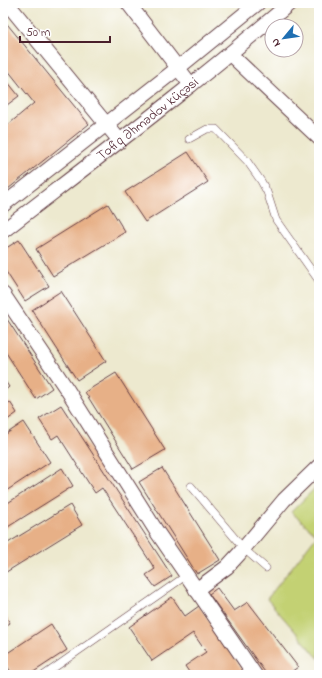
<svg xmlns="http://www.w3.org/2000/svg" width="322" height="678" viewBox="0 0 322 678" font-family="'Indie Flower',sans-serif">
<rect width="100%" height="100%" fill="#fff"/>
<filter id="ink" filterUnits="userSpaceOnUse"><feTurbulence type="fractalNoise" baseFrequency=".025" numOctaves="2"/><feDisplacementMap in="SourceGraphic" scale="8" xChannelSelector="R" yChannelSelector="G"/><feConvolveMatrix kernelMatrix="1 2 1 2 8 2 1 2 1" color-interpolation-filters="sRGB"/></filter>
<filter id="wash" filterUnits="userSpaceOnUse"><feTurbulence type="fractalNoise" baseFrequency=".012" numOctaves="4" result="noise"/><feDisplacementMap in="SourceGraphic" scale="16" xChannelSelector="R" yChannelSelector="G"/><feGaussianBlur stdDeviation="0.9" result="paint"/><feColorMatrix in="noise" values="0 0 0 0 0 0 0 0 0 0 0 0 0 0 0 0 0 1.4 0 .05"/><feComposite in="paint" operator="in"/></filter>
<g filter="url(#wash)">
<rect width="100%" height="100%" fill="#ede9cf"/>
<path fill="#c3d173" stroke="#86784f" d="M319,484V659L267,599L317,535L291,512Z"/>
<g id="blocks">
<path fill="#e7b087" d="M3,19L89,124L3,193V129L34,103L3,64Z
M3,76L19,96L3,108Z
M188,152L208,182L145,222L125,192Z
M108,204L125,232L53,276L36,249Z
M19,240L49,286L25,301L3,267V250Z
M61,291L106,361L77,380L32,310Z
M3,313L52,388L36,399L3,348Z
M116,373L165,450L133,469L85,392Z
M3,378L9,387L3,392Z
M10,402L17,413L3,423V407Z
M61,405L172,576L155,587L146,575L155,569L102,488L95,493L58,435L52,439L39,419Z
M24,422L50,462L3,493V436Z
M62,468L73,486L3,530V506Z
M162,468L220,560L197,574L139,482Z
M70,505L82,525L3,574V546Z
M217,588L234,611L248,602L298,667L287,675H267L209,594Z
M172,597L185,616L199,606L246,675H191L185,666L206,652L193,633L152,661L129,627Z
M3,611L10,623L3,628Z
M51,624L67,650L29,675H13L3,660V656Z"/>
</g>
</g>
<g filter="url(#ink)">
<use href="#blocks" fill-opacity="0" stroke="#623d44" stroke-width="1"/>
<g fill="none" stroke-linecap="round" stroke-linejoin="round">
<defs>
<path id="service" d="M189,139L207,129H216L247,161L261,181L267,192L276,220L319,281
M191,486L244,549L266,568
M44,675L187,575"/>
<g id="minor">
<path d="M7,3L120,141"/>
<path d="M128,3L191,85"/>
<path d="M230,54L319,138"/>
<path d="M3,205L178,68L258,3"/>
<path id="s1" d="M3,231C100,156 197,83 290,3"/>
<path d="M3,294L68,391L157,532L255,675"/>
<path d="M196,590L227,567L239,554L284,500L319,466"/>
</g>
</defs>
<use href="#service" stroke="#623d44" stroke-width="8"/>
<use href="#minor" stroke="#623d44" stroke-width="16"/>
<use href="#service" stroke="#fff" stroke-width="7"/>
<use href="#minor" stroke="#fff" stroke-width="14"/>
</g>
</g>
<g text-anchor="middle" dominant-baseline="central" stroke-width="4" stroke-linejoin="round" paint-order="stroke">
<g font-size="14" fill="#4a1f2b" stroke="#fff">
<text stroke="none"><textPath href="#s1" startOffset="183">Tofiq Əhmədov küçəsi</textPath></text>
</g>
</g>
<rect width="322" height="678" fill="none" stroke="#fff" stroke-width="16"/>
<g transform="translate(284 38) rotate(241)"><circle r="19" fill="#ffffff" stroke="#b7a5aa"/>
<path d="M0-3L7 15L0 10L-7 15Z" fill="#1f6fb2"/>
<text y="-6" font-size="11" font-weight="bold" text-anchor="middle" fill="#4a1f2b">N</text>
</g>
<path d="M20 36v6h90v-6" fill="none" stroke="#4a1f2b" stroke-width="2"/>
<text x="26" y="36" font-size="12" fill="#4a1f2b" stroke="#ffffff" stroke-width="3" paint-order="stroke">50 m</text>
</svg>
